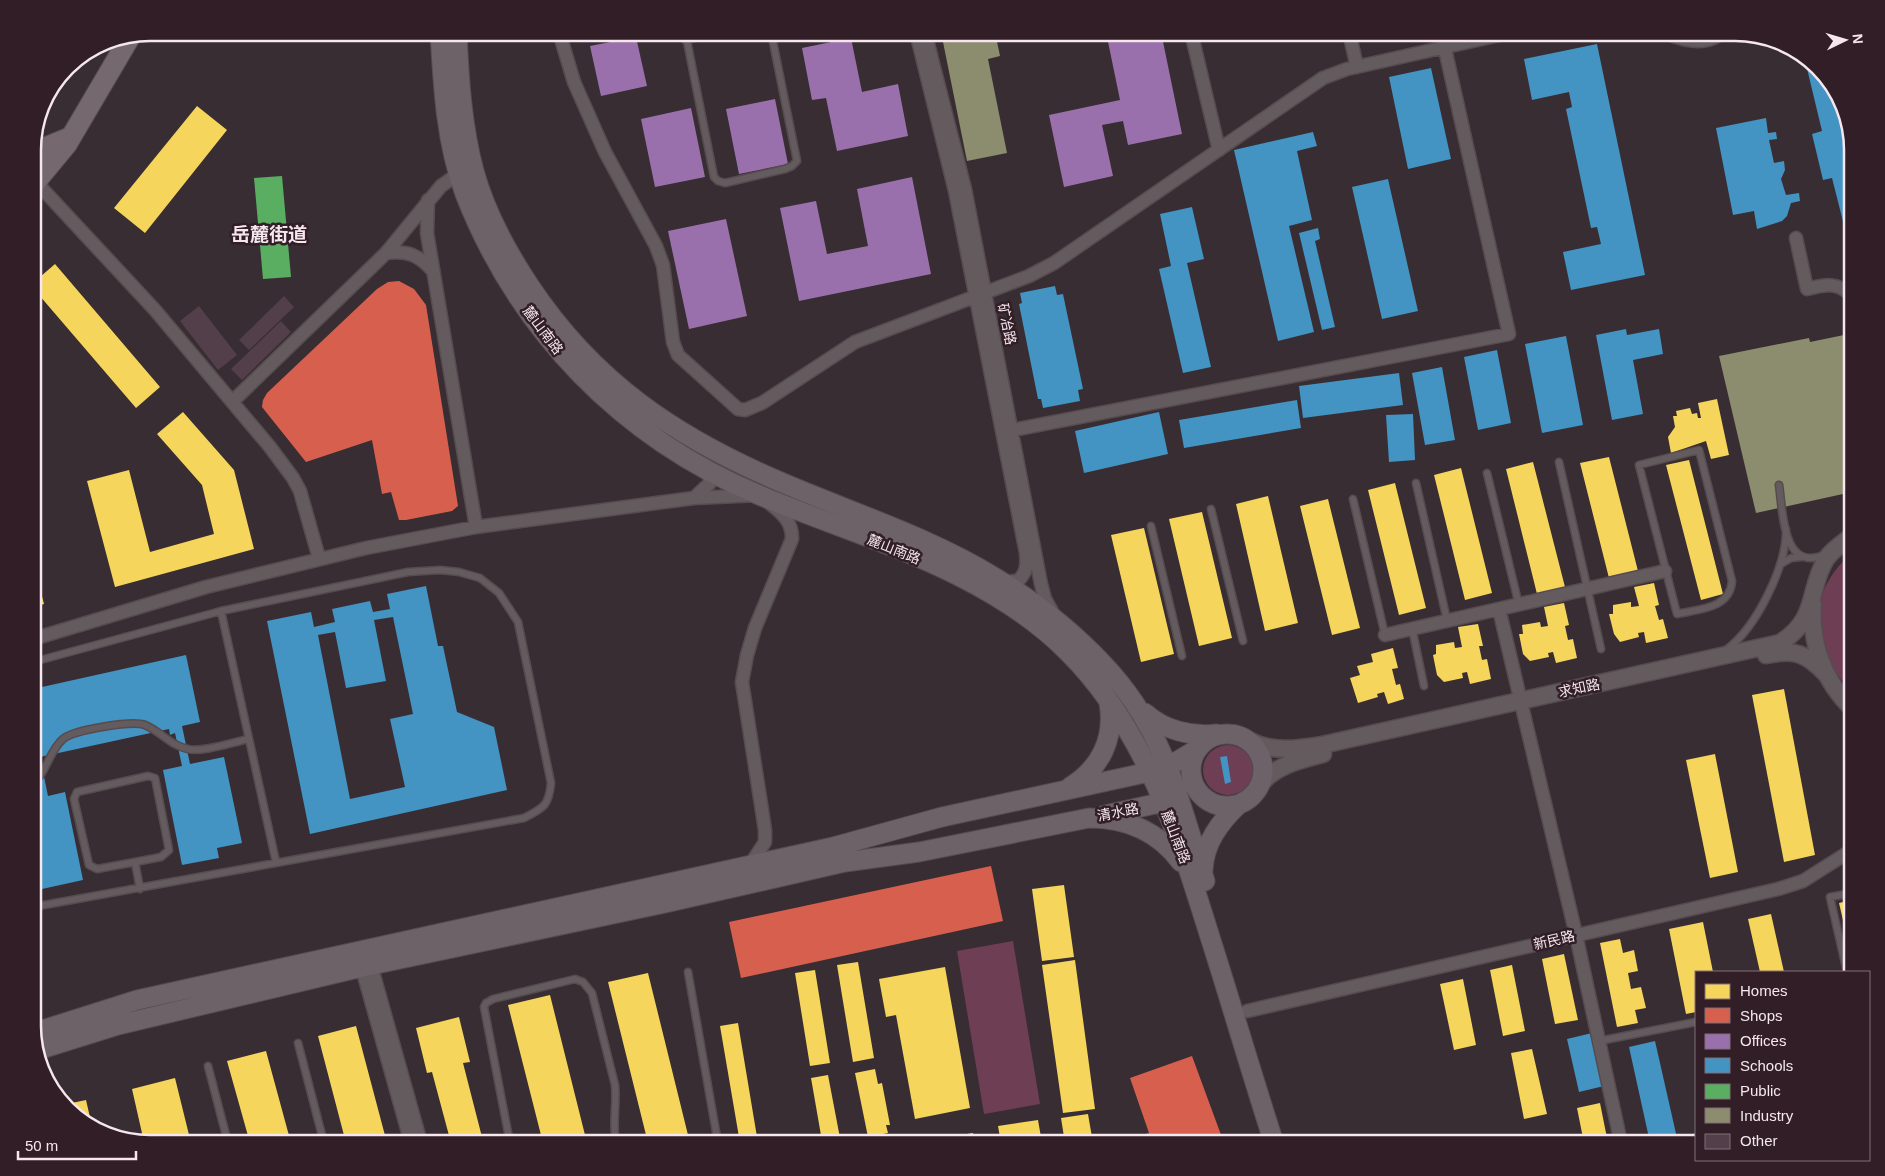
<svg xmlns="http://www.w3.org/2000/svg" width="1885" height="1176" viewBox="0 0 1885 1176" font-family="Helvetica,'Noto Sans SC',sans-serif">
<rect width="100%" height="100%" fill="#382d32"/>
<path fill="#6e3e55" d="M1852,553V692C1810,649 1804,594 1852,553Z
M1203 770a25 25 0 1 1 50 0a25 25 0 1 1-50 0Z
M1013,941L1040,1104L984,1114L957,951Z"/>
<path fill="#f6d55c" d="M197,106L227,130L145,233L114,208Z
M55,264L160,387L136,408L33,288V283Z
M1717,399L1729,455L1711,459L1706,441L1671,453L1668,437L1675,427L1673,416H1677L1676,411L1690,408L1692,414L1697,413L1698,418H1701L1698,403Z
M183,412L234,470L254,549L115,587L87,481L129,470L150,552L214,534L202,485L157,434Z
M1609,457L1638,571L1609,578L1580,463Z
M1689,460L1723,594L1701,600L1666,465Z
M1533,462L1565,587L1537,594L1506,469Z
M1461,468L1492,593L1465,600L1434,475Z
M1395,483L1426,608L1399,615L1368,490Z
M1268,496L1298,623L1265,631L1236,504Z
M1328,499L1360,628L1332,635L1300,506Z
M1202,512L1232,638L1199,646L1169,519Z
M1144,528L1174,654L1141,662L1111,535Z
M33,563L44,604L33,607Z
M1654,583L1659,605L1655,606L1659,620L1663,619L1668,638L1646,643L1644,632L1638,633L1639,637L1620,642L1614,634L1609,614H1613V605L1631,602V607L1639,606L1634,587Z
M1564,603L1569,625L1565,626L1568,640L1573,639L1577,658L1556,663L1553,652L1548,653L1549,657L1530,661L1523,654L1519,634H1523L1522,625L1540,622L1541,627L1548,626L1544,607Z
M1478,624L1483,646H1479L1482,660L1487,659L1491,679L1470,684L1467,672L1462,673L1463,678L1444,682L1437,675L1433,655L1436,654V645L1454,642L1455,648L1462,647L1458,627Z
M1393,648L1398,668L1392,669L1396,685L1400,684L1404,699L1388,704L1384,692L1377,694L1378,697L1358,703L1350,678L1360,675L1357,666L1373,662L1371,654Z
M1784,689L1815,855L1784,862L1752,695Z
M1715,754L1738,872L1710,878L1686,760Z
M1064,885L1074,957L1042,961L1032,889Z
M1852,900V959L1839,903Z
M1771,914L1784,972H1760L1748,919Z
M1703,922L1713,972H1696V1012L1686,1014L1669,929Z
M1620,939L1623,953L1634,950L1638,971L1628,973L1631,989L1641,987L1646,1008L1635,1010L1638,1023L1617,1027L1600,943Z
M1564,954L1578,1020L1555,1024L1542,959Z
M1075,960L1095,1109L1063,1113L1042,965Z
M858,962L874,1058L853,1062L837,965Z
M1512,965L1525,1031L1503,1036L1490,970Z
M945,967L970,1108L915,1119L896,1015L886,1017L879,979Z
M815,970L830,1063L810,1066L795,973Z
M648,973L688,1135L653,1143H648L608,982Z
M1463,979L1476,1045L1454,1050L1440,984Z
M550,995L587,1143H543L508,1005Z
M459,1017L470,1062L463,1063L483,1141L488,1140L489,1143H451L432,1072L427,1073L416,1028Z
M738,1023L758,1143H740L720,1026Z
M356,1026L387,1143H346L318,1036Z
M1532,1049L1547,1114L1524,1119L1511,1053Z
M266,1051L291,1143H250L227,1061Z
M875,1069L878,1084L882,1083L890,1125H886L888,1133L868,1137L855,1073Z
M828,1075L840,1138L822,1141L811,1078Z
M175,1078L191,1143L144,1142L132,1089Z
M86,1100L92,1126L85,1124L67,1104Z
M1600,1103L1608,1143H1584L1577,1108Z
M1088,1114L1093,1143H1065L1061,1118Z
M1038,1120L1042,1143H1001L998,1126Z
M973,1133L974,1143H938L937,1139Z"/>
<path fill="#d6604d" d="M399,281L414,289L426,305L458,506L452,511L406,520H399L391,492L382,494L372,440L306,462L262,407L263,400L267,393L377,289L388,282Z
M991,866L1003,921L741,978L729,922Z
M1192,1056L1224,1143H1129L1128,1140L1149,1133L1130,1078Z"/>
<path fill="#9970ab" d="M1106,32H1161L1182,134L1128,145L1123,121L1102,125L1113,176L1064,187L1049,115L1120,100Z
M636,37L647,86L601,96L590,46Z
M851,38L862,92L898,84L908,136L837,151L826,98L812,100L802,48Z
M775,99L788,164L739,174L726,109Z
M691,108L705,177L655,187L641,119Z
M912,177L931,274L799,301L780,208L816,201L827,254L868,246L857,189Z
M726,219L747,316L689,329L668,231Z"/>
<path fill="#4393c3" fill-rule="evenodd" d="M1597,44L1645,275L1571,290L1563,252L1601,244L1597,227L1591,228L1566,109L1572,107L1569,92L1532,100L1524,59Z
M1804,56L1837,92L1852,150V257L1832,178L1823,180L1812,134L1822,131Z
M1431,68L1451,159L1408,169L1389,77Z
M1766,118L1768,133L1776,132L1777,139L1769,140L1774,163L1784,161L1785,170L1781,179L1786,195L1799,193L1800,201L1791,203L1787,216L1782,221L1757,229L1754,211L1733,215L1716,128Z
M1313,132L1317,146L1297,151L1312,220L1289,226L1314,332L1278,341L1234,150Z
M1388,179L1418,311L1382,319L1352,187Z
M1192,207L1204,259L1187,263L1211,367L1183,373L1159,269L1171,266L1160,214Z
M1318,228L1320,239L1315,241L1335,327L1322,330L1299,233Z
M1055,286L1057,295L1063,294L1083,389L1078,390L1080,401L1043,408L1041,399H1038L1019,304L1022,303L1020,293Z
M1626,329L1627,335L1659,329L1663,354L1633,360L1643,414L1612,420L1596,335Z
M1566,336L1583,425L1542,433L1525,344Z
M1497,350L1511,423L1478,430L1464,357Z
M1442,367L1455,440L1425,445L1412,373Z
M1399,373L1403,405L1303,418L1299,386Z
M1297,400L1301,428L1184,448L1179,420Z
M1159,412L1168,454L1084,473L1075,431Z
M1413,414L1415,460L1389,462L1386,415Z
M426,586L438,646H443L457,712L494,727L507,790L310,834L267,621L311,612L314,627L335,622L332,609L370,601L373,612L390,609L387,594ZM393,617L413,714L390,719L405,787L350,799L318,635L335,632L346,688L386,681L374,620Z
M186,655L200,722L182,726L190,764L224,757L242,843L217,848L219,858L182,865L163,770L182,766L175,733L170,735L169,729L40,757L48,796L65,792L83,880L33,891V799L41,797L33,763V689Z
M1227,756L1231,782L1225,784L1220,757Z
M1592,1033L1604,1086L1579,1092L1567,1039Z
M1655,1041L1677,1138L1696,1133V1143H1636V1141L1649,1138L1629,1047Z"/>
<path fill="#5aae61" d="M282,176L291,277L263,279L254,178Z"/>
<path fill="#8c8c6e" d="M941,32H995L1000,56L988,59L1007,153L967,161Z
M1844,335L1846,343L1852,341V492L1756,513L1719,356L1809,338L1810,342Z"/>
<path fill="#523f49" d="M284,296L294,307L249,350L239,340Z
M199,306L237,355L218,370L180,321Z
M281,321L291,332L242,380L231,369Z"/>
<g fill="none" stroke-linecap="round" stroke-linejoin="round">
<defs>
<path id="service" d="M1655,32C1678,42 1707,53 1727,32
M686,36L714,177L718,181L725,183L785,169L792,166L797,161L771,32
M1699,450L1732,581C1730,609 1699,609 1677,614L1639,465Z
M1559,462L1601,649
M1487,473L1519,605
M1416,483L1447,620
M1779,485C1783,511 1782,572 1824,555
M1353,499L1385,635
M1211,509L1243,641
M1151,526L1182,656
M1781,564L1791,558L1801,557
M221,611L276,862
M1412,628L1424,686
M1726,650C1756,628 1787,566 1786,529
M33,662L221,611L408,572L440,570L459,572L480,578L499,593L518,622L551,783C549,805 544,808 524,818L33,907
M33,784C47,772 49,751 63,739C73,730 133,720 145,725C160,731 171,746 188,749C202,753 233,742 249,739
M135,862L97,869L89,865L74,799L77,792L148,776L155,778L169,850L161,857L135,862L140,889
M688,972L718,1143
M1847,972L1830,897L1852,893
M1599,1041L1696,1022
M298,1043L324,1143
M208,1066L228,1143
M510,1143L484,1007L486,1003L493,999L575,979L583,982L592,993L615,1085C617,1105 612,1124 616,1143"/>
<path id="minor" d="M559,32L574,82L605,152L656,246L663,265L673,342L678,355L738,409L745,410L762,403L855,342L1029,276L1054,263L1323,78L1347,69L1513,32
M916,32L955,191L1026,553C1027,565 1027,572 1018,581L1002,582
M925,32L965,189L1041,584L1045,599L1054,615
M1191,32L1219,150
M1349,32L1357,67
M686,37L708,32
M36,182L155,310L270,447L293,478L300,491L319,558
M428,200L427,233L476,527
M1796,238L1807,289C1826,284 1838,282 1852,296
M386,253C407,250 419,255 433,271
M233,401L386,253L441,186L451,179L466,174
M1003,432L1509,334L1445,49
M694,498L710,483L709,475L703,468
M1499,609L1576,935L1621,1143
M1385,635L1665,571
M33,639L206,587L366,548L476,527L694,498L759,495C774,508 793,517 792,539L755,628L747,655L742,682L765,830V842L750,865
M369,958L421,1143
M360,961L411,1143
M1247,1011L1778,889L1803,881L1852,850"/>
<path id="tertiary" d="M1813,604C1810,643 1824,682 1852,708
M1766,655C1795,649 1806,653 1826,674
M1248,740C1273,753 1296,749 1322,745L1780,643C1819,618 1807,591 1826,559C1833,549 1843,543 1852,536
M1259,786C1274,766 1299,760 1323,754"/>
<path id="secondary" d="M440,32C443,87 446,143 465,194C519,332 623,438 759,495C864,539 986,569 1069,653C1145,729 1179,837 1210,937C1232,1006 1252,1075 1274,1143
M457,32C459,79 462,126 474,171C485,212 506,250 529,285C594,383 677,438 783,483C853,513 929,537 994,577C1034,601 1071,630 1103,664C1165,729 1178,799 1205,881
M1145,713C1164,730 1191,737 1217,734
M1191 770a36 36 0 1 1 72 0a36 36 0 1 1-72 0Z
M1070,787C1101,768 1115,738 1109,703
M1105,815L1173,800
M1203,870C1204,843 1220,822 1239,804
M33,1033L137,1000L833,847L942,817L1149,772L1169,766L1196,750
M38,1050L118,1025L362,967L665,903L845,862L919,852L1089,818C1126,818 1158,831 1181,862"/>
<path id="primary" d="M33,148H44L71,137
M33,185L67,144L130,37"/>
</defs>
<use href="#service" stroke="#564c50" stroke-width="9"/>
<use href="#minor" stroke="#564c50" stroke-width="15"/>
<use href="#tertiary" stroke="#564c50" stroke-width="19"/>
<use href="#secondary" stroke="#564c50" stroke-width="21"/>
<use href="#primary" stroke="#564c50" stroke-width="22"/>
<use href="#service" stroke="#645b5f" stroke-width="6"/>
<use href="#minor" stroke="#645b5f" stroke-width="12"/>
<use href="#tertiary" stroke="#645b5f" stroke-width="16"/>
<use href="#secondary" stroke="#6d6267" stroke-width="19"/>
<use href="#primary" stroke="#75686e" stroke-width="20"/>
</g>
<g text-anchor="middle" dominant-baseline="central" stroke-width="5" stroke-linejoin="round" paint-order="stroke">
<g font-size="14" fill="#f5e7ed" stroke="#321e27">
<text transform="translate(1007 324) rotate(78)">矿冶路</text>
<text transform="translate(543 330) rotate(53)">麓山南路</text>
<text transform="translate(894 549) rotate(22)">麓山南路</text>
<text transform="translate(1579 688) rotate(-12)">求知路</text>
<text transform="translate(1118 812) rotate(-11)">清水路</text>
<text transform="translate(1176 837) rotate(69)">麓山南路</text>
<text transform="translate(1554 940) rotate(-13)">新民路</text>
</g>
<g font-size="19" font-weight="bold" fill="#f5e7ed" stroke="#321e27">
<text x="269" y="234">岳麓街道</text>
</g>
</g>
<path d="M0 0H1885V1176H0ZM150 41H1735A109 109 0 0 1 1844 150V1026A109 109 0 0 1 1735 1135H150A109 109 0 0 1 41 1026V150A109 109 0 0 1 150 41Z" fill="#321e27" fill-rule="evenodd"/>
<path fill="none" stroke="#f5e7ed" stroke-width="2.5" d="M150 41H1735A109 109 0 0 1 1844 150V1026A109 109 0 0 1 1735 1135H150A109 109 0 0 1 41 1026V150A109 109 0 0 1 150 41Z"/>
<rect x="1695" y="971" width="175" height="190" fill="#321e27" stroke="#806e76"/>
<rect x="1705" y="984" width="25" height="15" fill="#f6d55c" stroke="#806e76"/>
<text x="1740" y="996" font-size="15" fill="#f5e7ed">Homes</text>
<rect x="1705" y="1008" width="25" height="15" fill="#d6604d" stroke="#806e76"/>
<text x="1740" y="1021" font-size="15" fill="#f5e7ed">Shops</text>
<rect x="1705" y="1034" width="25" height="15" fill="#9970ab" stroke="#806e76"/>
<text x="1740" y="1046" font-size="15" fill="#f5e7ed">Offices</text>
<rect x="1705" y="1058" width="25" height="15" fill="#4393c3" stroke="#806e76"/>
<text x="1740" y="1071" font-size="15" fill="#f5e7ed">Schools</text>
<rect x="1705" y="1084" width="25" height="15" fill="#5aae61" stroke="#806e76"/>
<text x="1740" y="1096" font-size="15" fill="#f5e7ed">Public</text>
<rect x="1705" y="1108" width="25" height="15" fill="#8c8c6e" stroke="#806e76"/>
<text x="1740" y="1121" font-size="15" fill="#f5e7ed">Industry</text>
<rect x="1705" y="1134" width="25" height="15" fill="#523f49" stroke="#806e76"/>
<text x="1740" y="1146" font-size="15" fill="#f5e7ed">Other</text>
<g transform="translate(1845 40) rotate(85)" stroke="#321e27" stroke-width="4" paint-order="stroke">
<path d="M0-4L9 19L0 12L-9 19Z" fill="#f5e7ed"/>
<text y="-8" font-size="14" font-weight="bold" text-anchor="middle" fill="#f5e7ed">N</text>
</g>
<path d="M18 1151v8h118v-8" fill="none" stroke="#f5e7ed" stroke-width="2.5"/>
<text x="25" y="1151" font-size="15" fill="#f5e7ed" stroke="#321e27" stroke-width="4" paint-order="stroke">50 m</text>
</svg>
